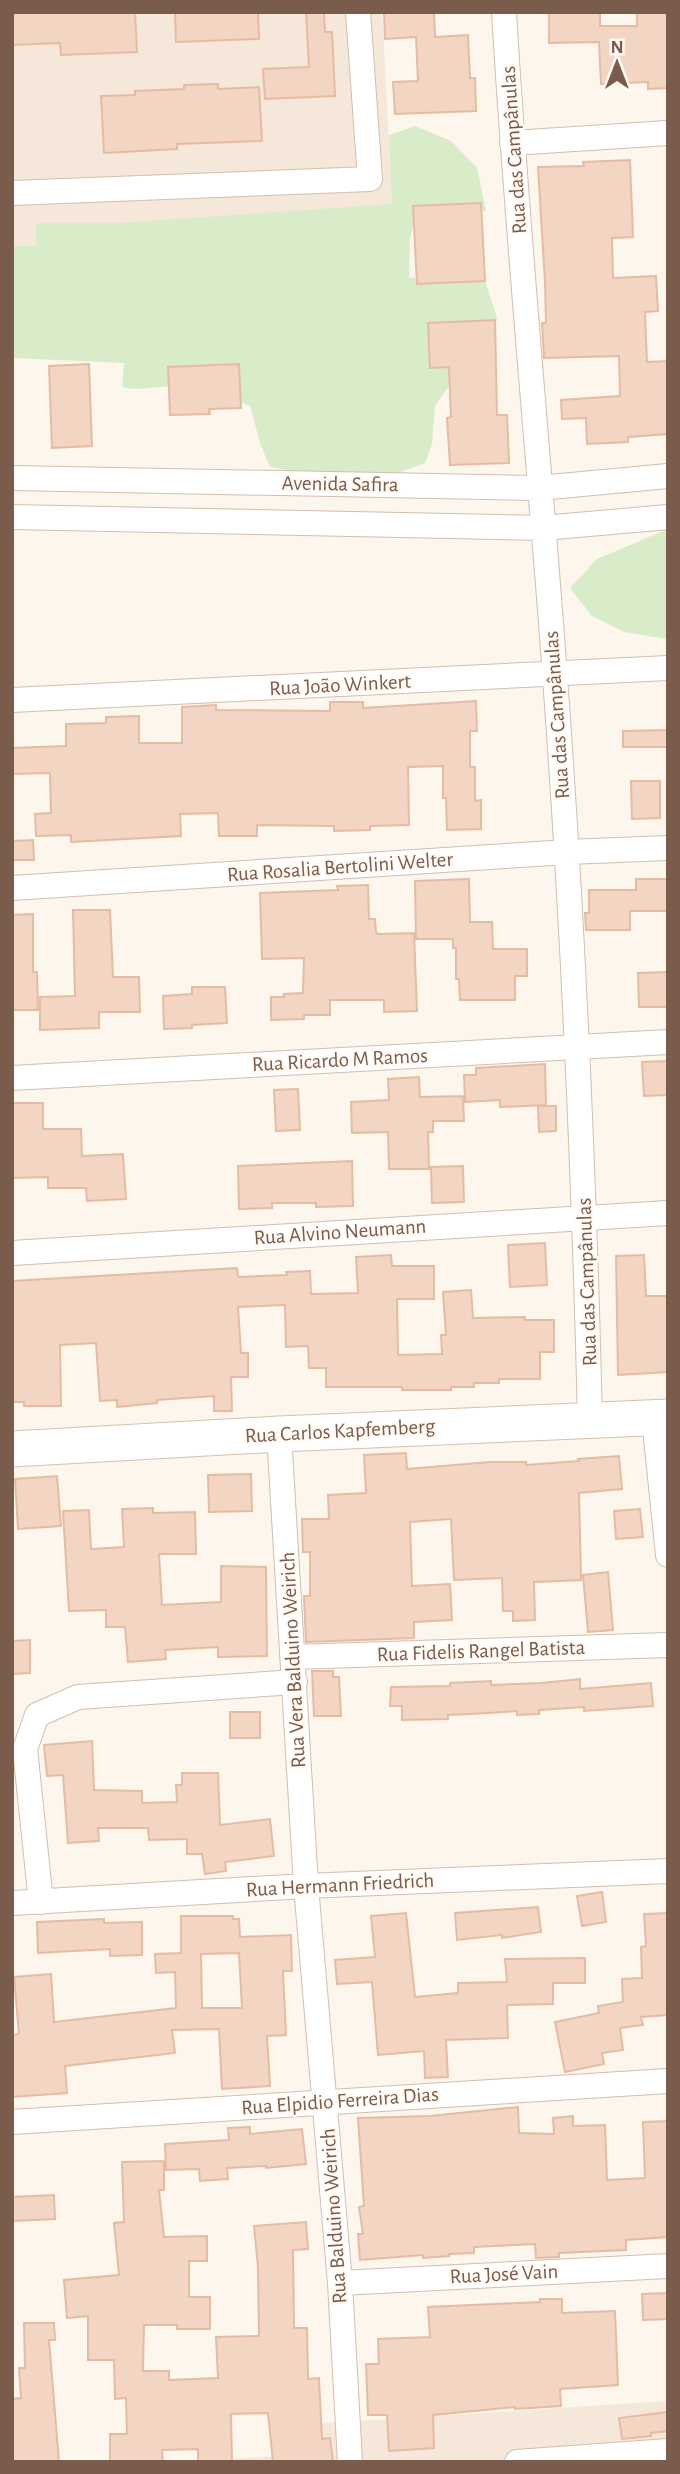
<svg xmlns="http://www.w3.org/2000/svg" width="680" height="2474" viewBox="0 0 680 2474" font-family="'Alegreya Sans',sans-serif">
<rect width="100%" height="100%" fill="#fdf6ec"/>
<path fill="#f5e8da" d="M12,12H382L401,359L12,358Z
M668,2401V2462H171L285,2456L282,2426Z"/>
<path fill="#d8ecc9" d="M415,126L451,141L477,168L486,211L415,219L410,238L409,277L427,281H485L497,317L491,355L457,374L435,406L432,444L425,463L389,476L309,474L270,467L260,443L250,406C221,392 204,385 171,386C154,387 138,391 122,387L124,363L12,358V246H36V223H119L392,204L389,135Z
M668,529V639L624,632L592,616L570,588L597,559Z"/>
<path fill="#f3d5c3" stroke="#e6bba3" stroke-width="2" fill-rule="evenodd" d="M12,12H135L137,52L61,55L60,43L12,45Z
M175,12H258L259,39L176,42Z
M306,12H324L325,32H332L335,96L265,99L263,69L309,67Z
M384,12H434L435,37L468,35L470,78H475L476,111L395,114L393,82L418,81L416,37L385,39Z
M549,12H600V26H637V12H668V88L648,89V82L601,84L599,42L549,43Z
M218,84V89L259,87L262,141L177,144V149L104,153L101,96L135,95V91L184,89V85Z
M630,160L633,237L612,238L613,278L656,276L658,311L645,312L647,362L668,361V434L628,437V442L587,444L586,418L562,419L561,400L620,396L619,356L544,358L542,323H546L545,282L538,167L584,166L583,162Z
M481,203L485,281L417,284L413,206Z
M495,320L497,415H507L509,463L450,465L447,418L451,417L449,367L430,368L428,323Z
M89,364L92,446L52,448L49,366Z
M239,364L241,408L209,409L210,414L170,415L168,367Z
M476,701L477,731H470V767H475V801L481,800V829L447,830L446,798H443V766L408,767L409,825L370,826V830L334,831V826L257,825V836H219L218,813L180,814L181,836L71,842V835L36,836L35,814L51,813L50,773L12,774V748L66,746V724L106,723V717L139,716V743H182V707L216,705V710L330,711V702H363V708Z
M668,730V747H623V731Z
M631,781H660V818L632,819Z
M33,840L34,860H12V841Z
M469,879L470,922H492L493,949H527V976H515V1000H460L459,979H456V948H453V939H416L415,881Z
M636,879H667V911H630V930H586L585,913H589V890H636Z
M368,885L369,919H375L376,932L378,934L414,933L417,1011L384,1012V1000H330V1015H304V1019L271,1020V997H284V994L303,993L304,958L262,959L260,893L338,890L337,886Z
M73,910H110L113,977H139L140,1012H99V1028L40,1030V997L75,996Z
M33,914V972H37L38,1010H12V915Z
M668,972V1007H639L638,973Z
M192,987H225L227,1023L192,1025V1028L164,1029L163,996L192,994Z
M668,1061V1095L644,1096L642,1062Z
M545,1064L546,1105L500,1107V1100L465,1102L464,1075H476V1068Z
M419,1077L420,1097L463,1096L464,1121H433V1132H428L429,1169H389L388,1132L352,1133L351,1102L389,1100L388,1079Z
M298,1089L300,1130L276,1131L274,1090Z
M12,1103H43V1129H81L82,1156L123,1154L126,1199L87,1201L86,1188H48V1177L12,1178Z
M538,1106H556V1131L539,1132Z
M352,1161L353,1206L316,1207V1203H272V1208L239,1209L238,1166Z
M463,1166L464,1202L432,1203L431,1167Z
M545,1243L547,1285L510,1287L508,1245Z
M391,1255L392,1266H434V1299H397L398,1355L442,1354L441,1335H446L443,1292L471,1290L473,1318L525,1317V1320H554V1352H540V1379H499V1383H474V1387H451V1390H402V1387H326V1368H309L308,1346L286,1347L285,1305L238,1307L241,1353H248V1377H231L232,1411H214V1396L157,1400V1403L117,1407V1400L100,1401L96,1343L60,1345L61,1406H24V1402H12V1281L237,1268L238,1277L287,1275L286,1272L310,1271L311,1294L358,1293L356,1257Z
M644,1255L646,1296H668V1372L618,1375L616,1256Z
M406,1453L407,1469L490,1462H526V1465L579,1461L578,1459L619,1456L622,1489L579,1493L581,1580L534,1582L535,1620L513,1621V1611H503L502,1578L454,1580L451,1519L410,1522L412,1586L450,1584L452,1620L414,1622V1638L306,1642L304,1596H310V1552H303L302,1519H329L328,1495L366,1493L364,1455Z
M251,1474L252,1511L209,1512L208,1475Z
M57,1476L61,1526L18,1529L15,1479Z
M153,1508V1513L195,1512L196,1554H159L162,1605L221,1602V1566L266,1567L267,1656L218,1657V1647L165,1650L166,1659L128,1662L125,1627H106V1610L69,1611L63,1511L89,1510L91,1549L124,1547L122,1509Z
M640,1509L643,1537L616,1539L614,1511Z
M608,1572L613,1630L588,1632L583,1575Z
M30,1640V1673L12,1674V1641Z
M312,1671H333V1677H339L341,1716H314Z
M580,1679V1689L651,1683L653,1706L584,1711V1707L539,1710V1714L517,1715V1711L489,1713L448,1715V1719L402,1720V1706H390L391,1687L450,1686V1683L491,1681V1685L541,1683Z
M230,1712H260V1738H230Z
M92,1741L94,1790L142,1791V1803L177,1802L176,1785H182V1773H218L220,1825L270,1819L274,1856L225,1862L226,1871L205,1874L202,1854H187V1839L149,1840L148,1828H98L99,1841L68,1843L63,1775L47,1776L44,1745Z
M602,1892L606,1922L582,1926L577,1896Z
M538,1907L541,1932L502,1938V1935L457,1940L455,1913Z
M406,1913L415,1997L458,1993V1983L507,1982L505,1959L585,1958V1983H553V2004L507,2005L508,2038L446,2040L448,2077L425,2078L424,2051L378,2055L372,1982L337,1984L335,1960L375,1957L371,1916Z
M668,1913V2015L641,2017L643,2025L620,2028L623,2050L602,2053L604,2064L565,2072L555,2022L599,2013L598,2006L623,2002L622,1979L642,1978L641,1947L646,1946L644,1914Z
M181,1916H233V1919H239L240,1937L291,1935L292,1971H283L286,2035L267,2036L270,2086L222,2089L219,2029L172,2030L175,2053L65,2066L67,2093L12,2097V2035L19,2034L14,1977L51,1974L54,2022L176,2008L175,1972L156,1973L155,1954L181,1953ZM239,1953L242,2008H202L201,1954Z
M104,1919V1923L142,1922V1955L110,1956V1949L38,1953L37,1922Z
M518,2107L519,2133L554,2134L553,2118L573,2116V2126L605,2125L607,2180L645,2178L643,2122L668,2121V2237L626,2240V2250L559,2253V2257L536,2258L535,2244L474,2247V2253L449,2254V2256L423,2258V2255L360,2260L358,2234H363L359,2207L364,2206L358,2118L430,2116Z
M250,2127V2134L302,2129L306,2164L266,2168V2166L227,2168L228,2179L200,2181L199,2169L166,2170L165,2144L229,2140L228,2128Z
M164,2161V2190H159L164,2237L207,2236V2261H189V2297H210V2329H177V2325H144L143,2371H169V2380L218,2378L216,2337L259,2336L258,2267L254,2226L306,2222L308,2249L293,2250L294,2328H307L308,2379L319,2378L322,2439L330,2438L333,2462H273L268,2413L231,2414L232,2462H198V2449L162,2450L163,2462H110V2434H127L126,2398L115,2399L114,2360H88V2316L67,2318L64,2280L119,2275L114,2223L124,2222L122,2162Z
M54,2195L55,2219L12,2221V2197Z
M668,2293V2319L643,2320L642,2294Z
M540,2299H562V2313L615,2311L618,2385L560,2389L561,2406L515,2409V2407L433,2415L434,2448L389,2451L387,2415H368L366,2364H379L378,2339L430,2337L428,2307L540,2302Z
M24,2323H54L55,2340H49L59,2462H12V2399L21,2398L19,2368H25Z
M668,2412V2431L651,2433V2436L622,2439L619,2418Z"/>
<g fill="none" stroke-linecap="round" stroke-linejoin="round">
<defs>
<path id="street" d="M504,12C517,234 539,455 555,677C573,924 584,1172 590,1420
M512,143L668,133
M12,193L370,179L358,12
M12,478L539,488L668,476
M12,517L543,528L668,517
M12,700L668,668
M12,888L567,852L668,848
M12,1078L668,1042
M12,1253L668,1213
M654,1418L668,1555
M279,1434L306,1886L340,2283L350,2462
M293,1657L668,1645
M41,1902L25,1749L37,1715L78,1697L295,1682
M12,1903L306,1886L668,1871
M12,2122L668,2081
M340,2283L668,2266
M517,2462L668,2451"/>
<path id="secondary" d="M12,1449L279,1434L668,1417"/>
</defs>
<use href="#street" stroke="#d1beb0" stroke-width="26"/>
<use href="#secondary" stroke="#d6c0b0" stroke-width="37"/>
<use href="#street" stroke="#fff" stroke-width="24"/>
<use href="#secondary" stroke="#fff" stroke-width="35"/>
</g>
<g text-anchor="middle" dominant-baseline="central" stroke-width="5" stroke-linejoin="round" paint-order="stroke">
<g font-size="21" fill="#7a5c4d" stroke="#fffaf3">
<text transform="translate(514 150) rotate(-94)">Rua das Campânulas</text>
<text transform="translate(340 484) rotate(1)">Avenida Safira</text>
<text transform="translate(340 685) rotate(-3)">Rua João Winkert</text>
<text transform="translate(557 715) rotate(-94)">Rua das Campânulas</text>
<text transform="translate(340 867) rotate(-4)">Rua Rosalia Bertolini Welter</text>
<text transform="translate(340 1060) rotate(-3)">Rua Ricardo M Ramos</text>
<text transform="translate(340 1232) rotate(-4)">Rua Alvino Neumann</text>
<text transform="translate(587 1282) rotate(-92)">Rua das Campânulas</text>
<text transform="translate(340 1431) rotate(-3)">Rua Carlos Kapfemberg</text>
<text transform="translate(481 1651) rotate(-2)">Rua Fidelis Rangel Batista</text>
<text transform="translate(293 1660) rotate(-93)">Rua Vera Balduino Weirich</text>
<text transform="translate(340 1885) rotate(-3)">Rua Hermann Friedrich</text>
<text transform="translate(340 2101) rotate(-4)">Rua Elpidio Ferreira Dias</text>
<text transform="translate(334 2216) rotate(-94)">Rua Balduino Weirich</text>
<text transform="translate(504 2274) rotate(-3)">Rua José Vain</text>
</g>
</g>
<rect width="680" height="2474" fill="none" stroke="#7a5c4d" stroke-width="28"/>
<g transform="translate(617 63)" stroke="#fffaf3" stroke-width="5" paint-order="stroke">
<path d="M0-5L12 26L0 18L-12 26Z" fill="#7a5c4d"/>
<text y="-10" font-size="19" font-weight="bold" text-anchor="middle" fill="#7a5c4d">N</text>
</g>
</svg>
